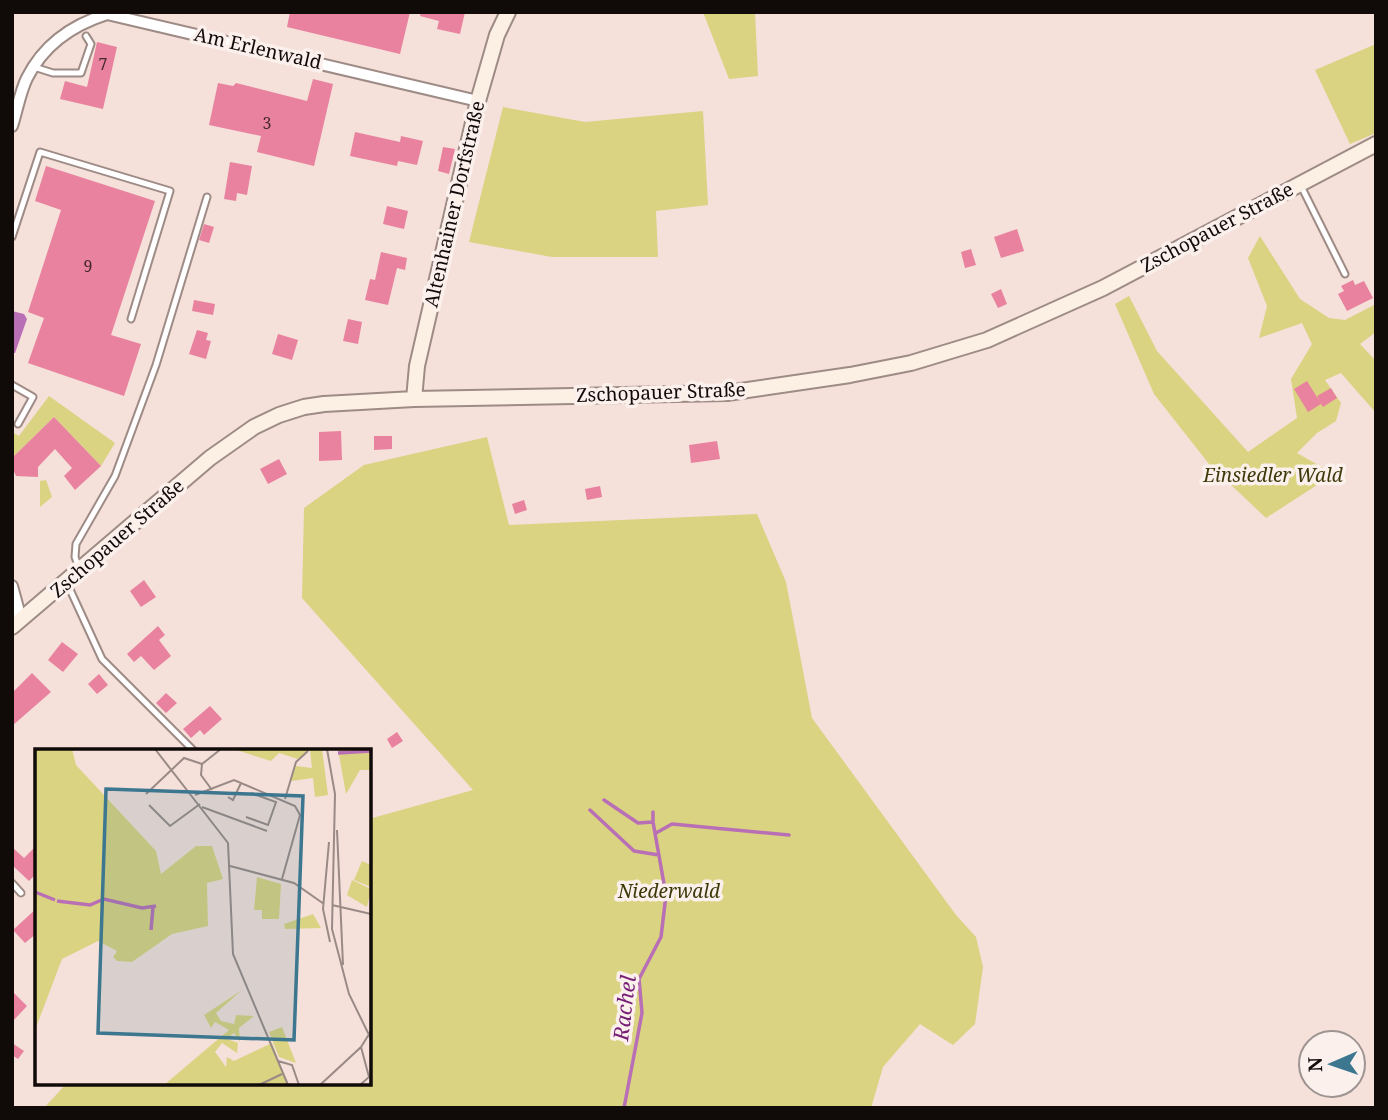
<svg xmlns="http://www.w3.org/2000/svg" width="1388" height="1120" viewBox="0 0 1388 1120" font-family="'Noto Serif',serif">
<rect width="100%" height="100%" fill="#f5e0da"/>
<path fill="#dad381" d="M703,12H755L758,76L729,79Z
M1376,44V133L1350,144L1315,70Z
M503,107L585,122L703,111L708,205L656,211L658,257H552L469,242Z
M1260,236L1300,299L1329,318L1345,320L1376,304V332L1360,344L1376,361V413L1341,373L1325,380L1341,403L1336,421L1317,433L1297,453L1334,474L1266,518L1209,464L1154,394L1115,304L1129,296L1157,351L1248,452L1297,418L1291,379L1312,344L1302,323L1259,338L1267,306L1248,258Z
M49,396L115,443L101,466L54,417L12,458V432L19,436Z
M487,437L509,525L757,514L786,582L812,718L956,915L976,937L983,967L975,1024L953,1045L920,1024L883,1067L871,1108H44L67,1083H369V819L473,790L302,598L304,508L364,465Z
M46,480L52,497L40,507V481Z"/>
<path fill="#b86fb5" d="M12,311L24,314L27,319L15,353H12Z"/>
<g fill="none" stroke-linecap="round" stroke-linejoin="round">
<path stroke="#b86fb5" stroke-width="3.5" d="M604,800L638,823L653,822
M590,810L634,851L659,855
M656,833L672,824L789,835
M624,1108L642,1013L639,979L661,937L666,895L653,822V812"/>
</g>
<path fill="#e9829f" d="M290,12H410L400,54L287,27Z
M421,12H465L460,34L437,29L439,21L420,16Z
M97,42L117,47L103,109L60,99L65,81L87,87Z
M313,79L333,84L314,166L257,152L261,136L209,125L218,83L233,86L236,83L307,101Z
M355,132L400,142L401,136L423,141L417,165L398,161L397,166L350,156Z
M443,147L455,149L449,174L438,171Z
M230,162L252,166L247,195L237,193L236,201L224,199Z
M46,166L155,201L111,335L141,344L124,396L28,363L44,318L28,312L61,210L35,201Z
M387,206L408,211L404,229L383,224Z
M204,224L214,227L209,243L199,240Z
M1017,229L1024,251L1001,258L994,237Z
M971,249L976,265L965,268L961,252Z
M381,252L407,258L405,270L397,268L388,305L365,300L370,279L375,280Z
M1353,280L1355,285L1364,281L1373,298L1347,311L1338,294L1344,291L1341,286Z
M1001,289L1007,304L998,308L991,294Z
M194,300L215,304L213,315L192,311Z
M348,319L362,322L358,344L343,341Z
M197,330L208,333L206,340L211,341L206,359L189,354Z
M278,334L298,340L292,360L272,354Z
M1307,381L1320,402L1317,396L1331,388L1337,398L1323,407L1321,404L1308,412L1294,389Z
M54,417L101,466L75,490L64,476L72,468L55,449L38,467V477L16,476L12,467V458Z
M341,431L342,460L319,461V432Z
M374,436H392V449L374,450Z
M717,441L720,459L691,463L689,445Z
M279,459L287,474L268,484L260,469Z
M1268,463L1277,475L1263,485L1254,473Z
M600,486L602,497L587,500L585,489Z
M524,500L527,510L515,514L512,504Z
M144,580L156,597L141,607L130,591Z
M158,626L165,635L159,640L171,656L154,670L141,656L134,662L127,654Z
M62,642L78,654L63,672L48,660Z
M32,673L51,692L12,726V693Z
M99,674L108,685L97,694L88,684Z
M166,693L177,703L166,713L156,703Z
M210,706L222,719L204,735L200,730L191,738L183,729Z
M397,732L403,741L392,748L387,739Z
M37,845V873L29,881L12,865V847L24,858Z
M37,908V933L25,943L13,930Z
M12,991L27,1006L12,1022Z
M12,1043L24,1051L18,1059L12,1055Z"/>
<g fill="none" stroke-linecap="round" stroke-linejoin="round">
<defs>
<path id="lane" d="M34,67L53,73H81L91,44L86,36
M1301,186L1345,274
M12,237L40,152L170,191L131,319
M12,385L33,397L18,424
M79,568L75,557L76,544L115,476L156,365L207,197
M67,583L102,659L194,751
M12,883L21,893"/>
<path id="street" d="M12,126C17,111 20,92 27,78C44,44 72,25 107,14L478,101
M12,586L18,608L15,624"/>
<path id="secondary" d="M414,399L417,366L478,101L497,35L508,12
M12,627L210,458L254,427L279,415L304,407L324,404L414,399L727,393L850,375L911,363L987,340L1103,288L1376,144"/>
</defs>
<use href="#lane" stroke="#9e8b86" stroke-width="9"/>
<use href="#street" stroke="#9e8b86" stroke-width="14"/>
<use href="#secondary" stroke="#9e8b86" stroke-width="18"/>
<use href="#lane" stroke="#fff" stroke-width="5"/>
<use href="#street" stroke="#fff" stroke-width="10"/>
<use href="#secondary" stroke="#fbf0e3" stroke-width="14"/>
</g>
<g text-anchor="middle" dominant-baseline="central" stroke-width="7" stroke-linejoin="round" paint-order="stroke">
<g font-size="16" fill="#46282e">
<text x="103" y="64">7</text>
<text x="267" y="123">3</text>
<text x="88" y="266">9</text>
</g>
<g font-size="19" fill="#100a08" stroke="#fcf0ec">
<text transform="translate(258 48) rotate(13)">Am Erlenwald</text>
<text transform="translate(454 204) rotate(-77)">Altenhainer Dorfstraße</text>
<text transform="translate(1217 227) rotate(-28)">Zschopauer Straße</text>
<text transform="translate(661 392) rotate(-2)">Zschopauer Straße</text>
<text transform="translate(117 538) rotate(-41)">Zschopauer Straße</text>
</g>
<g font-size="19" font-style="italic" fill="#3d390a" stroke="#fcf0ec">
<text x="1273" y="475">Einsiedler Wald</text>
<text x="669" y="891">Niederwald</text>
</g>
<g font-size="21" font-style="italic" fill="#761d75" stroke="#fcf0ec">
<text transform="translate(624 1008) rotate(-83)">Rachel</text>
</g>
</g>
<g transform="translate(35 749)">
<rect width="336" height="336" fill="#f5e0da"/>
<path d="M0,0H37L41,16L121,102L126,125L161,97H177L188,130L172,134L173,177L137,185L97,213L82,212L78,208L82,202L63,192L27,210L0,281ZM198,0H287L293,46L280,48L278,29L256,32L260,17L277,19L275,1L263,10L244,4L236,12ZM303,0H336V21H325L311,45ZM327,112L336,116V138L319,131ZM222,128L246,135L244,170H227V161H219ZM317,131L336,140L332,158L312,146ZM278,165L286,179L250,180L249,175ZM207,241L181,264L186,272L199,275L201,266L219,267L204,279L205,293L199,284L192,290L203,294L202,304L187,294L180,303L191,318L192,308L199,312L237,294L253,336H129L194,281L180,273L176,279L169,266ZM247,278L261,314L244,308L234,283Z" fill="#dad381"/>
<path fill="none" stroke="#b86fb5" stroke-width="3.5" d="M303,4L336,2M0,143L20,151M22,152L55,156L69,150L107,159L121,157M116,181L118,158"/>
<path fill="none" stroke="#998a86" stroke-width="2" d="M120,0L193,94L198,205L253,336M292,0L300,45L297,180L314,245L336,290M167,15L186,0M111,45L149,9L167,15L166,26L177,41M160,46L199,31L260,57L265,66L247,130M193,48L198,51L206,34M250,50L261,13L273,2M114,56L135,77L165,55M167,58L232,82M211,68L233,76L241,53L216,44M302,81L308,216M294,93L288,160L295,193M195,117L259,134L289,155M297,156L336,165M243,312L257,316L264,336M224,336L247,325M285,336L326,298L336,282M325,336L334,328L326,298"/>
<path fill="#3c778f" fill-opacity="0.15" stroke="#3c778f" stroke-width="3.5" d="M71,40L268,47L259,291L63,284Z"/>
<rect width="336" height="336" fill="none" stroke="#100a08" stroke-width="3.5"/>
</g>
<rect width="1388" height="1120" fill="none" stroke="#100a08" stroke-width="28"/>
<g transform="translate(1332 1064) rotate(268)"><circle r="33" fill="#fcf0ec" stroke="#9e9491" stroke-width="2"/>
<path d="M0-5L12 26L0 18L-12 26Z" fill="#3c778f"/>
<text y="-10" font-size="19" font-weight="bold" text-anchor="middle" fill="#100a08">N</text>
</g>
</svg>
